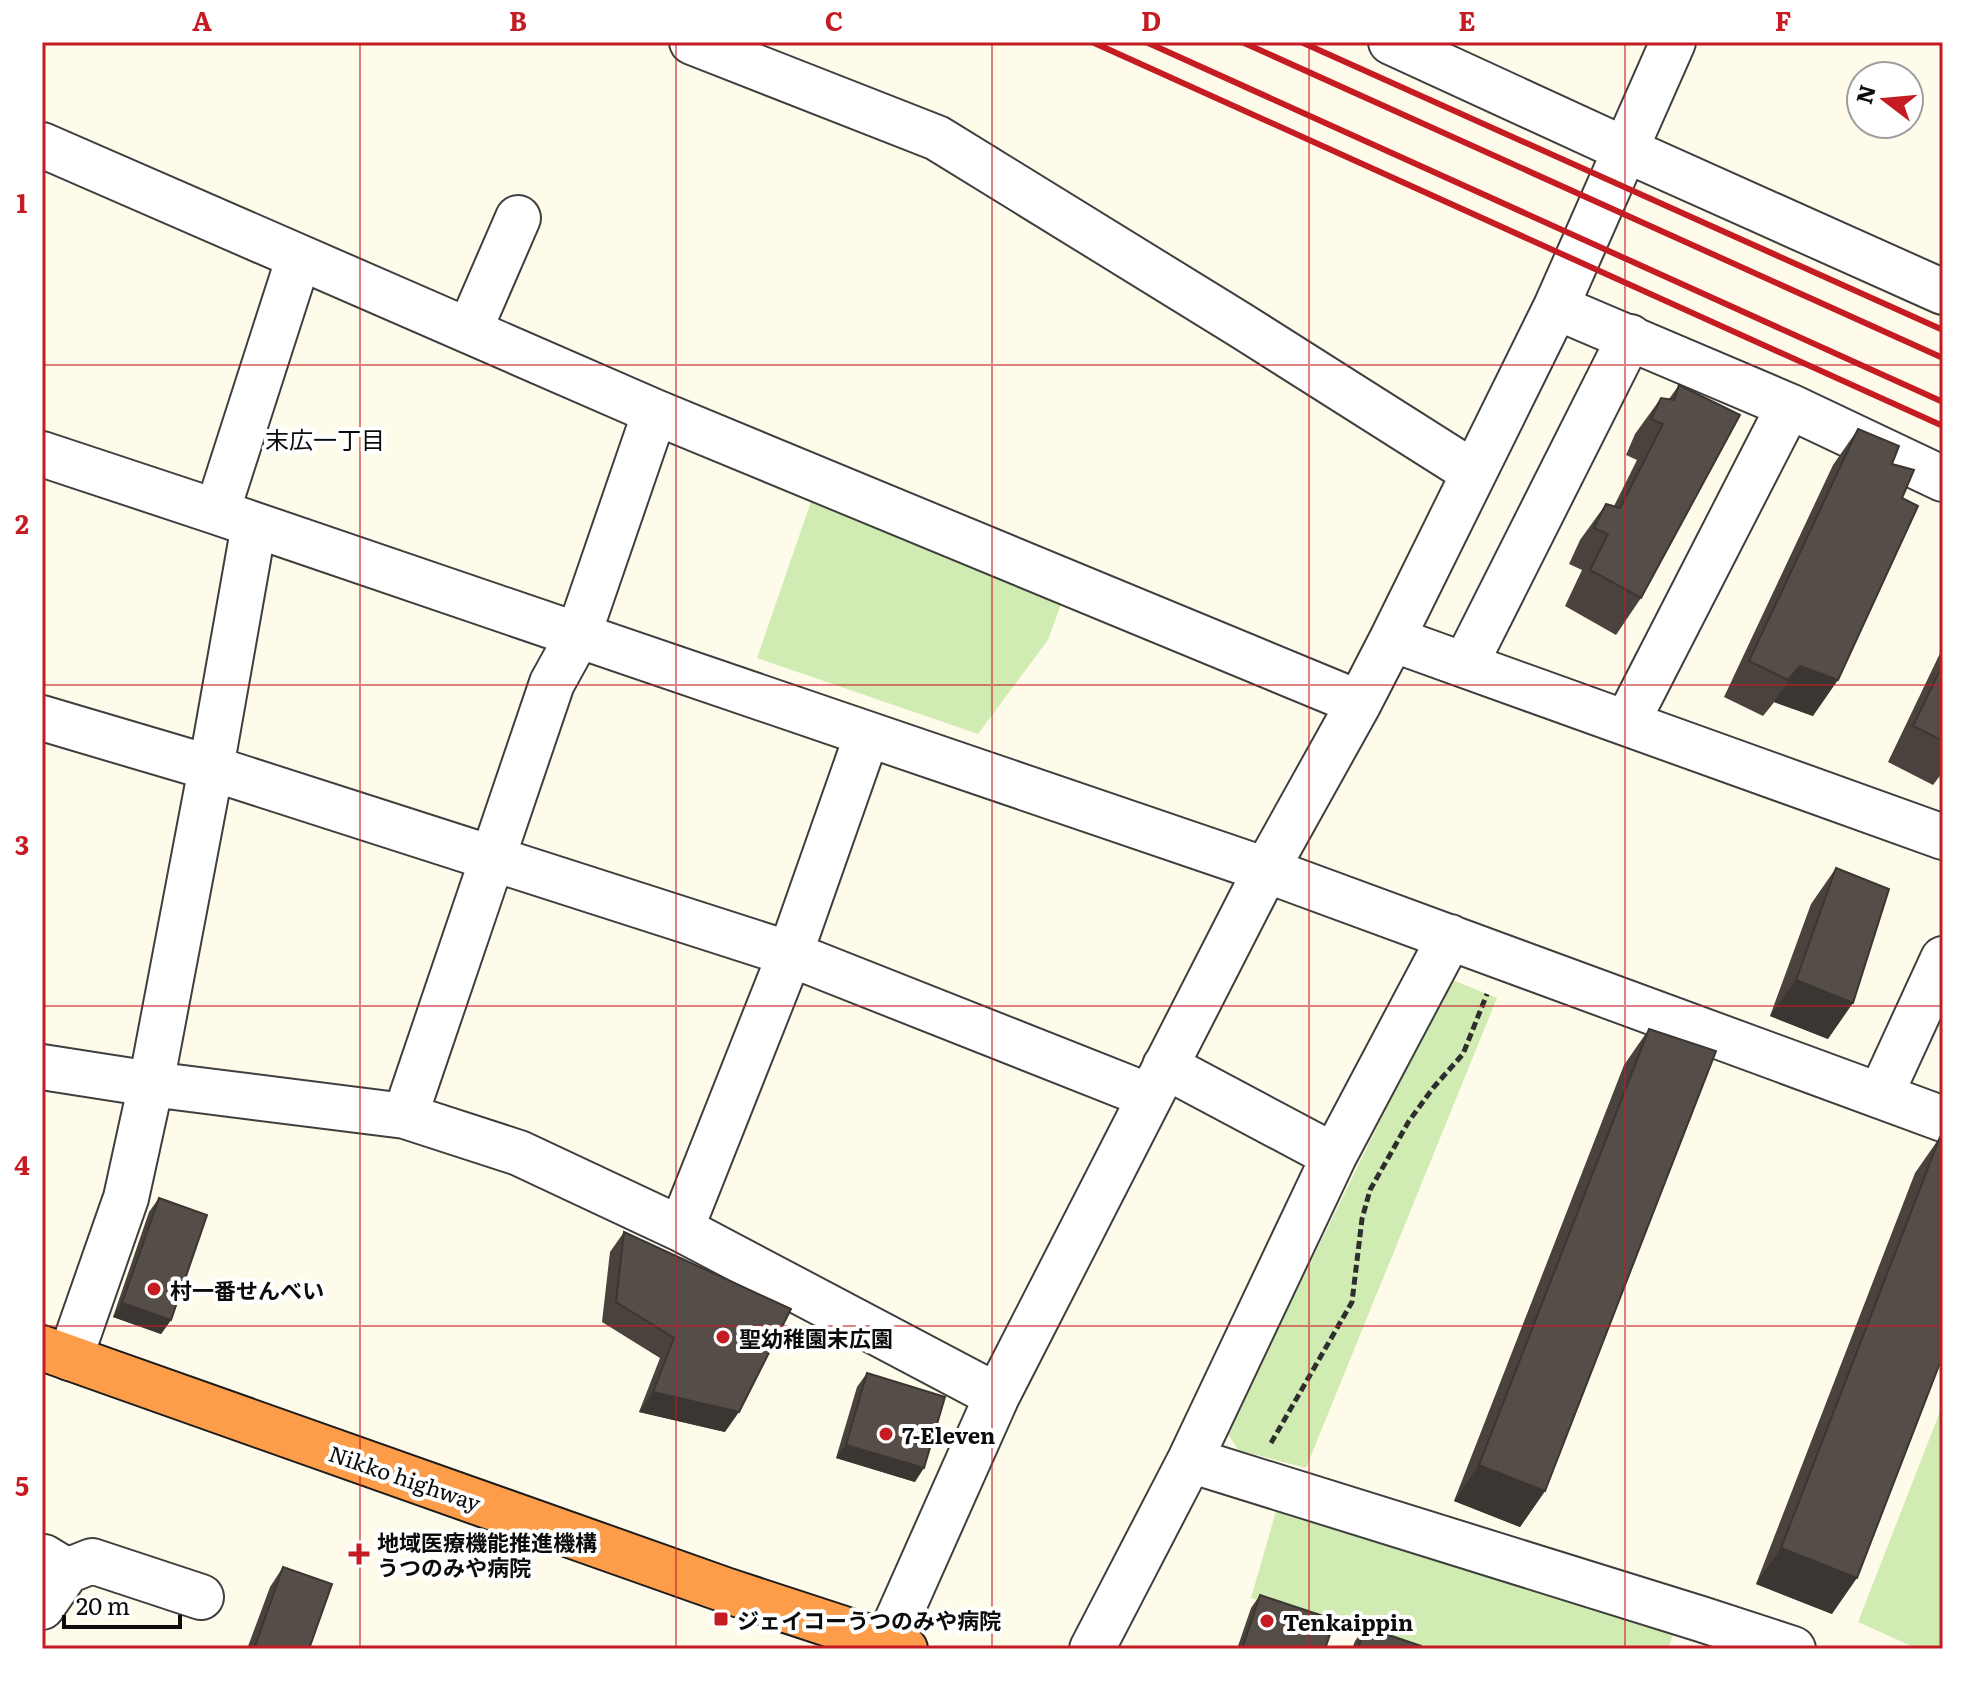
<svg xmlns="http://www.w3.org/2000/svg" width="1985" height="1691" viewBox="0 0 1985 1691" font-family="Literata,'Noto Sans JP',serif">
<rect width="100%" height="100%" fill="#fffbeb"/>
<path fill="#d0ecb2" d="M815,490L1066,591L1048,640L978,734L757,658Z
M1450,979L1497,998L1306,1468L1238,1450L1227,1432Z
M1943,1404V1649H1918L1858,1622Z
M1278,1504L1678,1620L1668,1649H1401L1251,1598Z"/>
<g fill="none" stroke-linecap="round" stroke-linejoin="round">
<defs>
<path id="minor" d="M692,42L937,138L1242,326L1474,473
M1391,42L1626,150L1943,292
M42,145L655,412L1359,703
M1556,307L1789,406L1943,479
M469,331L518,218
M42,454L217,512L1266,870L1943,1119
M217,512L299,257
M1392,639L1943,837
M1465,665L1630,337
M42,718L211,768L790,954L1149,1096
M1627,722L1789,406
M1450,937L1334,1156L1190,1460L1701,1619L1793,1649
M1165,1066L1334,1156
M42,1067L151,1084L405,1116L519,1153L681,1229L997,1396
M1880,1096L1943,959
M405,1116L552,683L578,636L655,412
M681,1229L790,954L867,735
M70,1358L126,1198L151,1084L211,768L254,525
M67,1571L92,1561L201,1597
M42,1607L67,1571L44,1557
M887,1643L997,1396L1266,870L1359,703L1392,639L1556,307L1673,42
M1092,1649L1190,1460"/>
<path id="highway" d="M42,1348L728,1591L905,1649"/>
</defs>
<use href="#minor" stroke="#3f3f3f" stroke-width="48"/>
<use href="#highway" stroke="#1d1d1d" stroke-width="48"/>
<path stroke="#2e2e2e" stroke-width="5" stroke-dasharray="8 4" stroke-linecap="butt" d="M1271,1443L1352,1302L1362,1219L1370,1190L1409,1121L1433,1088L1463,1054L1487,994"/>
<use href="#minor" stroke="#fff" stroke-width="44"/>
<use href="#highway" stroke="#fe9d49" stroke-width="44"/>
<path stroke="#c51b22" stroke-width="6" d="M1092,42L1943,426
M1146,42L1943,402
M1242,42L1943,358
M1301,42L1943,330"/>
</g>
<path fill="#49423d" d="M1679,385L1641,598L1616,635L1565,606L1582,570L1569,564L1580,540L1606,504L1614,506L1637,460L1626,455L1635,434L1661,398L1669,399Z
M1858,429L1892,464L1813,716L1774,702L1763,716L1724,697L1833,465Z
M1943,647V773H1942L1933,785L1888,762Z
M1836,868L1828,1039L1770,1016L1811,904Z
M1649,1029L1545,1491L1520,1527L1454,1501L1624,1065Z
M1940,1137L1832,1614L1756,1584L1915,1173Z
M159,1198L171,1320L161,1334L113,1317L149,1212Z
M624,1232L725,1432L639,1412L660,1358L602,1322L610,1252Z
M867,1373L915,1482L836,1458L857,1387Z
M283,1567L309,1649H247L270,1587Z
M1260,1595L1325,1649H1237L1251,1608Z
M1365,1627L1420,1649H1352L1355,1641Z"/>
<path fill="#3c3632" d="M1800,666L1838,680L1813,716L1774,702L1763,716Z
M1796,980L1853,1003L1828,1039L1770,1016Z
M122,1303L171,1320L161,1334L113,1317Z
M653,1392L739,1412L725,1432L639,1412Z
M846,1445L924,1468L915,1482L836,1458Z
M1479,1465L1545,1491L1520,1527L1454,1501Z
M1781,1548L1857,1578L1832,1614L1756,1584Z"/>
<path fill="#554d47" stroke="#3c3632" stroke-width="2" d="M1679,385L1740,415L1641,598L1590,570L1608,534L1594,528L1606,504L1620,508L1663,424L1651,419L1661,398L1674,400Z
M1858,429L1899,446L1892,464L1914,470L1902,498L1918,506L1838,680L1800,666L1788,680L1749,661Z
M1943,664V741L1913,726Z
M1836,868L1889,889L1853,1003L1796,980Z
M1649,1029L1716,1051L1545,1491L1479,1465Z
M1940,1137L1943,1138V1355L1857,1578L1781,1548Z
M159,1198L207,1215L171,1320L122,1303Z
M624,1232L791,1309L739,1412L653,1392L674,1338L616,1302Z
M867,1373L945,1397L924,1468L846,1445Z
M283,1567L332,1584L309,1649H254Z
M1260,1595L1335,1620L1325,1649H1242Z
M1365,1627L1421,1646L1420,1649H1358Z"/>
<path fill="none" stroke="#c51b22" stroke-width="2" stroke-opacity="0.55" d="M360,42V1649M676,42V1649M992,42V1649M1309,42V1649M1625,42V1649M42,365H1943M42,685H1943M42,1006H1943M42,1326H1943"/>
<g fill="#c51b22" stroke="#fff" stroke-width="3">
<circle cx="154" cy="1289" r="8"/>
<circle cx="723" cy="1337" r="8"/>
<circle cx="886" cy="1434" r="8"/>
<path d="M355 1542h8v8h8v8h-8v8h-8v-8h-8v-8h8z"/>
<rect x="713" y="1611" width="16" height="16" rx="4"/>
<circle cx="1267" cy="1621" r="8"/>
</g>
<g text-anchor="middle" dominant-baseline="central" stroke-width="8" stroke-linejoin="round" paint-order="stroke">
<g font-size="22" font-weight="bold" fill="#0c0c0c" stroke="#fff" text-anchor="start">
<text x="170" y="1289">村一番せんべい</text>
<text x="739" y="1337">聖幼稚園末広園</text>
<text x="902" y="1434">7-Eleven</text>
<text x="377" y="1541">地域医療機能推進機構<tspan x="377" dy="25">うつのみや病院</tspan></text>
<text x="737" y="1619">ジェイコーうつのみや病院</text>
<text x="1283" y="1621">Tenkaippin</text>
</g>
<g font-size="22" fill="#0c0c0c" stroke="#fff">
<text transform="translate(405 1477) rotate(19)">Nikko highway</text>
</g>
<g font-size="24" fill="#0c0c0c" stroke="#fff">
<text x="325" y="438">末広一丁目</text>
</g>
</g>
<rect width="1985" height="1691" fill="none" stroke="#ffffff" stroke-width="88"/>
<g transform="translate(1885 100) rotate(286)"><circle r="38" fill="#ffffff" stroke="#9e9e9e" stroke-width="2"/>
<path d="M0-6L14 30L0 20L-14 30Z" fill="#c51b22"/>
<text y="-12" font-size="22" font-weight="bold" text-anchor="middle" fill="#0c0c0c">N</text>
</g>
<path d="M64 1615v12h116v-12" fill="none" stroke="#0c0c0c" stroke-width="4"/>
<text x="76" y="1615" font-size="24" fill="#0c0c0c" stroke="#ffffff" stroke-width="6" paint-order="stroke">20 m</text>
<rect x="44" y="44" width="1897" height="1603" fill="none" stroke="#c51b22" stroke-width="3"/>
<g font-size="26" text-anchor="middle" font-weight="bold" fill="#c51b22">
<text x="202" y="31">A</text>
<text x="518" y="31">B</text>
<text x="834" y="31">C</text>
<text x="1151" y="31">D</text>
<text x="1467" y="31">E</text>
<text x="1783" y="31">F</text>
<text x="22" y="213">1</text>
<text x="22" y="534">2</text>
<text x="22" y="855">3</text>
<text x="22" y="1175">4</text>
<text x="22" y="1496">5</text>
</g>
</svg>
